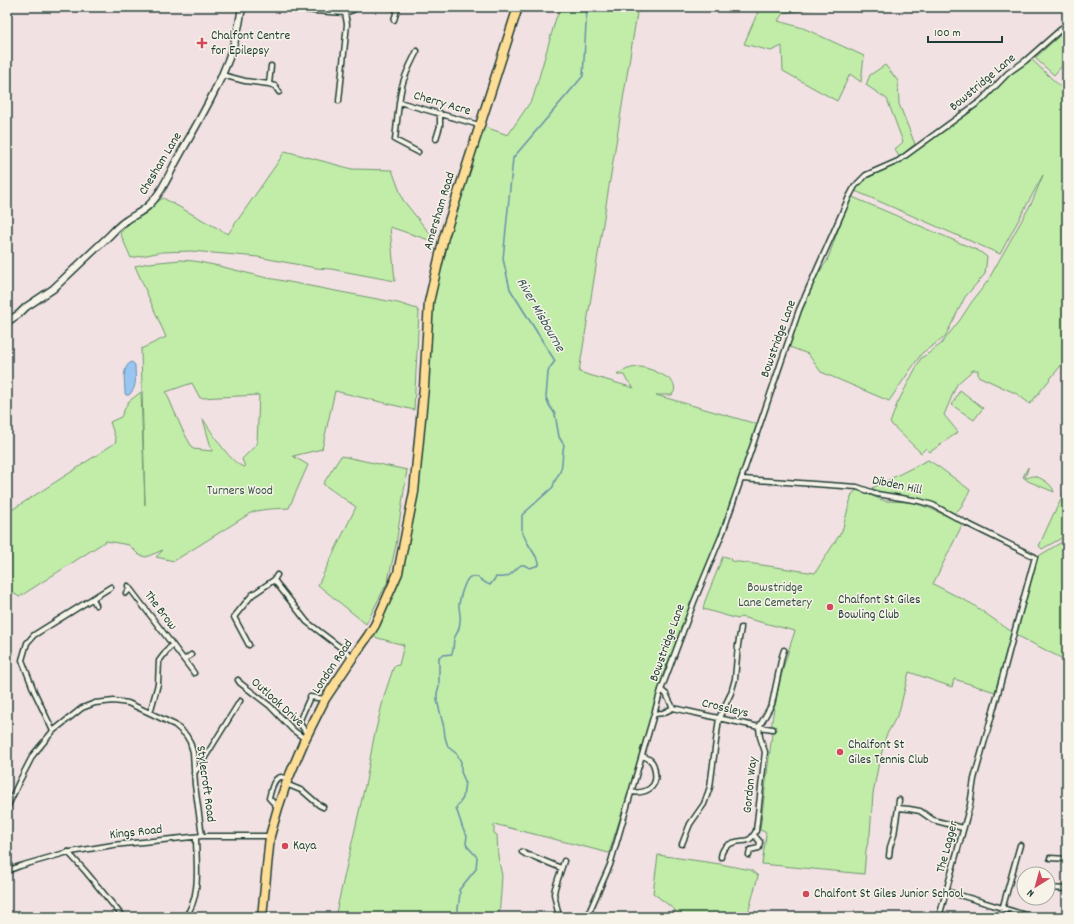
<svg xmlns="http://www.w3.org/2000/svg" width="1074" height="924" viewBox="0 0 1074 924" font-family="Dekko,sans-serif">
<rect width="100%" height="100%" fill="#f2e1e3"/>
<filter id="ink" filterUnits="userSpaceOnUse"><feTurbulence type="fractalNoise" baseFrequency=".025" numOctaves="2"/><feDisplacementMap in="SourceGraphic" scale="8" xChannelSelector="R" yChannelSelector="G"/><feConvolveMatrix kernelMatrix="1 2 1 2 8 2 1 2 1" color-interpolation-filters="sRGB"/></filter>
<g filter="url(#ink)">
<path fill="#c1eda9" stroke="#70956e" fill-rule="evenodd" d="M562,7H638L579,372L634,388L626,379L624,375H617C623,370 632,367 640,367C644,367 648,369 652,370C661,374 682,382 672,395H656L760,425L723,532L663,674L661,690L609,853L494,824V833L497,835L498,856L502,876L501,892L499,917H335L366,781L374,737L385,693L394,666L399,665L404,645L374,637L398,573L415,483L429,302L479,125L508,135L533,98L556,18Z
M760,7L817,8L783,13L778,21L803,28L864,56L861,82L850,74L837,101L783,71L782,46L771,51L744,44Z
M1067,29V60L1054,75L1035,58Z
M1029,57L1067,93V358L1030,404L1017,394L978,376V370H973L957,384L944,415L958,432L930,452L926,448L921,453L890,423L897,404L921,358L929,353L941,344L960,320L971,303L987,282L1032,202L1043,175L1000,254L853,190L855,186L890,165L982,100L1008,73Z
M885,65L898,81L899,104L915,144L899,157L895,149L903,142L887,99L866,85L870,75Z
M285,151L352,169L392,170L403,200L434,239L429,240L390,227L395,281L331,269L316,268L258,257L191,251L162,252L131,258L120,233L139,214L163,198L228,234L278,162Z
M850,196L979,251L987,257L985,274L965,297L945,337L922,353L889,401L821,372L808,354L787,346L810,286L827,261Z
M180,260L194,261L219,266L263,277L398,303L417,309L419,313L414,410L335,391L322,449L293,456L308,465L289,508C278,509 254,508 246,516L174,561L156,557L163,550L146,557L139,555L129,545L106,541L19,597L7,588V513L82,465L83,463L86,462L115,443L116,440L110,422L121,417L128,402L141,392L145,505L141,349L166,337L135,266L149,263ZM192,383L200,398L259,395L257,444L242,459L245,467C232,466 211,431 203,419L212,451L193,449L182,429L166,392Z
M960,390L983,408L974,420L952,405Z
M341,456L407,470L396,545L388,581L366,624L318,585L356,507L323,484Z
M928,460L939,467L970,490L961,507L954,514L930,503L881,493L872,488Z
M1028,467V469L1025,477L1027,478C1030,477 1030,476 1033,476C1041,477 1053,485 1054,492L1028,481L1023,477Z
M1067,488V535L1042,549L1039,546L1053,515Z
M857,490L885,501L911,502L929,508L963,523L933,584L972,604L1012,632L995,692L954,679L952,687L909,672L899,712L886,736L878,767L873,794L870,834L866,850L864,874L762,864L766,835L765,832L760,830L772,734C771,723 773,712 776,701C780,677 787,654 795,631L741,617L738,619L703,609L705,601L723,556L730,558L731,561L762,565L815,573L842,531L852,494Z
M1067,539V661L1016,635L1037,557Z
M658,855L720,864L751,870L758,876L747,917H673L675,910L653,893Z"/>
<path fill="#98c5f2" stroke="#688fa6" d="M132,362L135,365C135,376 138,387 129,395H126L125,393C125,384 121,366 132,362Z"/>
<g fill="none" stroke-linecap="round" stroke-linejoin="round">
<path stroke="#688fa6" stroke-width="1.5" d="M457,917L460,893L459,890L476,869L477,857L467,846L466,843L467,836L463,829L456,808L463,798L465,781L461,772V762L457,754L448,747L445,737L444,728L437,700V693L439,686V657L443,655L452,654C454,649 453,644 454,639C455,636 457,633 458,631C459,628 460,624 460,621C461,616 459,611 459,606C459,600 465,579 470,577C478,574 483,583 490,585L496,577C511,579 511,572 521,565H524L530,568L539,565V562L538,560L527,542L522,532V515L553,487C554,480 559,476 561,469C563,461 562,453 564,445L559,437L555,414L549,405L546,397L548,373L549,369L555,361L510,289L503,259L513,158L583,76L587,7"/>
<defs>
<path id="street" d="M282,7L315,11L345,13L353,10L356,7
M394,20L398,7
M417,51C411,63 405,74 402,86C398,104 397,123 395,140L418,152
M222,75L245,81L269,84L275,86L279,92
M269,84L271,66
M339,101L347,24L345,13
M399,102L479,125
M436,139L440,126V113
M742,479L857,487L877,494L919,501L933,505L964,522L1035,557L1014,633L997,697L974,779L970,805L939,917
M274,580L307,622L353,657
M128,586L194,673
M126,593L130,589
M93,599L96,605
M249,645L234,617L252,595L274,580L277,575
M184,660L191,655
M238,680L240,683L270,706L293,730L305,739
M661,690L666,694L673,708
M150,713L158,684L159,661L169,648L173,645
M655,714L663,713L673,708L759,727L773,729
M53,731L34,691L22,660L27,643L34,635L111,587
M307,734L299,722L310,697L325,699
M194,773L199,767L240,701
M286,784L303,791L319,805L323,807
M631,792C645,794 658,788 655,772C654,762 651,759 642,756
M7,808L19,782L33,755L53,731L82,708L95,703L114,701L128,703L150,713L175,725L186,735L190,742L193,752L195,785L202,836
M278,808L269,798C271,792 273,776 282,777C284,777 286,779 288,780
M898,808L899,800
M682,844L690,824L704,804L710,787L719,718L731,693L735,679L738,645L741,628
M68,852L86,872L123,917
M522,852L527,855L532,856L561,868
M749,855L750,850L759,848L760,842L754,835
M889,856L890,847L894,835L898,808L909,809L920,811L933,820L963,828
M721,857C722,846 731,842 742,841C744,841 746,841 748,840C752,839 754,834 756,831L765,752L760,737L759,727L772,704L782,656L784,650
M1050,858L1067,859
M7,871L20,866L65,853L113,845L202,836H270
M1048,888L1067,889
M946,891L1032,917
M185,917C202,897 196,861 196,837
M559,917L554,894L555,888L564,861
M587,917L610,865L661,690L694,602L723,532L799,310L849,197L855,186L866,175L898,161L982,100L1008,73L1025,61L1067,24
M867,917V915
M1000,917L1020,845"/>
<path id="secondary" d="M7,322L19,314L26,307L53,289L109,236C115,230 120,224 127,220C134,215 142,212 148,206C162,193 169,174 178,158C205,110 235,62 242,7"/>
<path id="highway" d="M262,917L270,836L278,808L286,784L305,739L325,699L353,657L368,636L375,625L398,573L414,492L424,387L429,302L444,237L518,7"/>
</defs>
<use href="#street" stroke="#1f3d34" stroke-width="7"/>
<use href="#secondary" stroke="#1f3d34" stroke-width="9"/>
<use href="#highway" stroke="#1f3d34" stroke-width="11"/>
<use href="#street" stroke="#f7f3e8" stroke-width="4"/>
<use href="#secondary" stroke="#f7f3e8" stroke-width="6"/>
<use href="#highway" stroke="#fedd96" stroke-width="8"/>
</g>
</g>
<g fill="#d1495b" stroke="#f7f3e8" stroke-width="1.5">
<path d="M200 37h4v4h4v4h-4v4h-4v-4h-4v-4h4z"/>
<circle cx="830" cy="607" r="4"/>
<circle cx="840" cy="752" r="4"/>
<circle cx="285" cy="846" r="4"/>
<circle cx="806" cy="894" r="4"/>
</g>
<g text-anchor="middle" dominant-baseline="central" stroke-width="3" stroke-linejoin="round" paint-order="stroke">
<g font-size="13" fill="#1f3d34" stroke="#f7f3e8" text-anchor="start">
<text x="211" y="36">Chalfont Centre<tspan x="211" dy="15">for Epilepsy</tspan></text>
<text x="838" y="600">Chalfont St Giles<tspan x="838" dy="15">Bowling Club</tspan></text>
<text x="848" y="745">Chalfont St<tspan x="848" dy="15">Giles Tennis Club</tspan></text>
<text x="293" y="846">Kaya</text>
<text x="814" y="894">Chalfont St Giles Junior School</text>
</g>
<g font-size="13" fill="#1f3d34" stroke="#f7f3e8">
<text transform="translate(983 83) rotate(-40)">Bowstridge Lane</text>
<text transform="translate(442 104) rotate(16)">Cherry Acre</text>
<text transform="translate(161 164) rotate(-59)">Chesham Lane</text>
<text transform="translate(440 211) rotate(-73)">Amersham Road</text>
<text transform="translate(779 339) rotate(-70)">Bowstridge Lane</text>
<text transform="translate(897 486) rotate(12)">Dibden Hill</text>
<text transform="translate(160 611) rotate(53)">The Brow</text>
<text transform="translate(668 643) rotate(-70)">Bowstridge Lane</text>
<text transform="translate(333 667) rotate(-56)">London Road</text>
<text transform="translate(277 703) rotate(42)">Outlook Drive</text>
<text transform="translate(725 709) rotate(13)">Crossleys</text>
<text transform="translate(205 784) rotate(82)">Stylecroft Road</text>
<text transform="translate(751 785) rotate(-84)">Gordon Way</text>
<text transform="translate(136 833) rotate(-6)">Kings Road</text>
<text transform="translate(948 847) rotate(-75)">The Lagger</text>
</g>
<g font-size="13" fill="#375746" stroke="#f7f3e8">
<text x="240" y="491">Turners Wood</text>
<text x="775" y="588">Bowstridge<tspan x="775" dy="15">Lane Cemetery</tspan></text>
</g>
<g font-size="14" font-style="italic" fill="#37585a" stroke="#f7f3e8">
<text transform="translate(540 315) rotate(60)">River Misbourne</text>
</g>
</g>
<rect width="1074" height="924" fill="none" stroke="#f7f3e8" stroke-width="24"/>
<rect x="12" y="12" width="1050" height="900" fill="none" stroke="#1f3d34" stroke-width="1.5" filter="url(#ink)"/>
<g transform="translate(1036 886) rotate(217)"><circle r="19" fill="#f7f3e8" stroke="#a1aaa0"/>
<path d="M0-3L7 15L0 10L-7 15Z" fill="#d1495b"/>
<text y="-6" font-size="11" font-weight="bold" text-anchor="middle" fill="#1f3d34">N</text>
</g>
<path d="M928 36v6h74v-6" fill="none" stroke="#1f3d34" stroke-width="2"/>
<text x="934" y="36" font-size="12" fill="#1f3d34" stroke="#f7f3e8" stroke-width="3" paint-order="stroke">100 m</text>
</svg>
